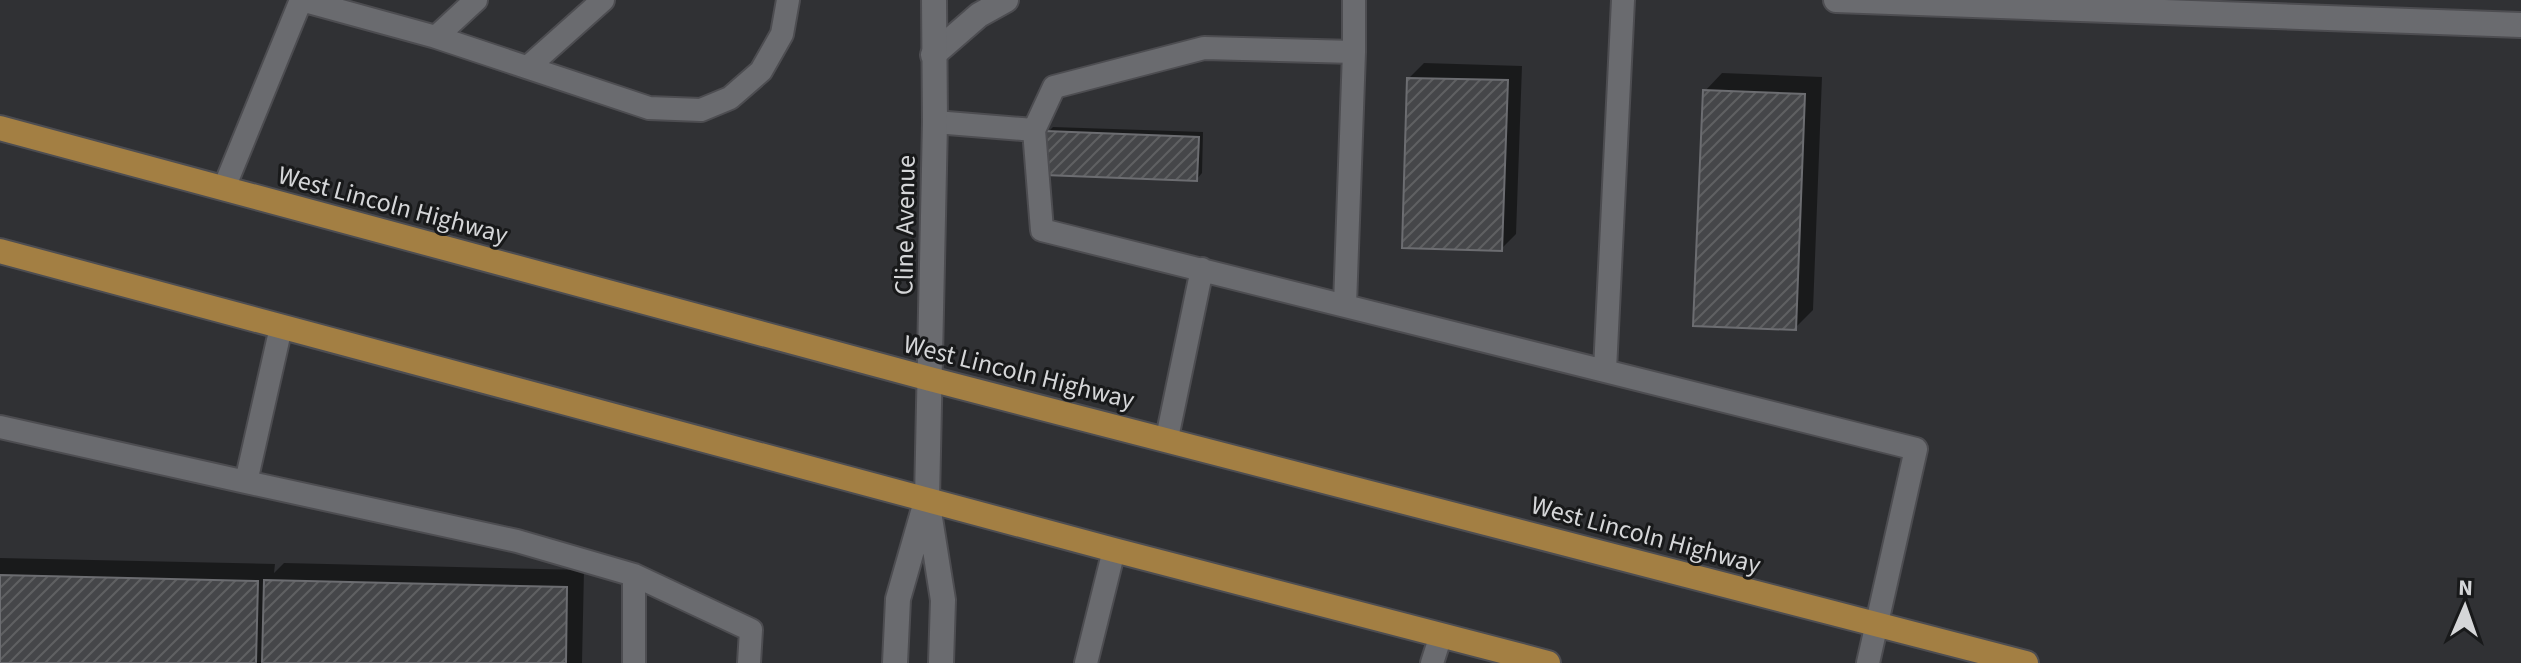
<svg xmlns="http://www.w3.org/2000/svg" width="2521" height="663" viewBox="0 0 2521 663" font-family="'Source Sans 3',sans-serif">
<defs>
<pattern id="building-hatch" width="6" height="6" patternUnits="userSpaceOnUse" patternTransform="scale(2)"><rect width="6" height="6" fill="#454649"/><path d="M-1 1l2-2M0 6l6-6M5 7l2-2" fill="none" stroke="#5f6062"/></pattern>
</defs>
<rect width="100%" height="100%" fill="#303134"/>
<path fill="#0007" d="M1424,63L1522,66L1516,234L1501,249L1409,78Z
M1722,73L1822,77L1813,310L1795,328L1705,91Z
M1053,127L1203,132L1202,173L1197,179L1048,132Z
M0,558L275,564L274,573L284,563L584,570L582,663H0Z"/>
<path fill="url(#building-hatch)" stroke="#6c6d71" stroke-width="2" d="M1407,78L1508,80L1502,251L1402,248Z
M1703,90L1805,94L1796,330L1693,326Z
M1046,131L1199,137L1197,181L1045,175Z
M0,575L258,581L256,663H0Z
M264,580L567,587L566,663H262Z"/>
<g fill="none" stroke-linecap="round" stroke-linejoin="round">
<defs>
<path id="lane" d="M1354,0V52L1204,48L1054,87L1034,130L1042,230L1916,449L1868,663
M436,37L649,108L701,110L730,98L761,71L782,34L788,0
M528,67L603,0
M935,122L1034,130
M224,188L301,0L436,37L476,0
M1345,305L1354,52
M281,327L246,482L517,541L634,575L751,630L749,663
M1605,370L1623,0
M0,427L246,482
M1167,438L1202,269
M634,663V575
M1086,663L1114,550
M1432,663L1441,635"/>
<path id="street" d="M1836,0L2521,25
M933,55L979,15L1006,0"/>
<path id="secondary" d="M934,0L935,122L927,499L943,600L941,663
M895,663L898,599L925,505"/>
<path id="primary" d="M0,128L930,379L2026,663
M0,251L1114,550L1548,663"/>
</defs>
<use href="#lane" stroke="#4d4d51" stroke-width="26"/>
<use href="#street" stroke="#4d4d51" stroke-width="28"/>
<use href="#secondary" stroke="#4d4d51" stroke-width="28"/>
<use href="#primary" stroke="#4d4d51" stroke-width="28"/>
<use href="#lane" stroke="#6a6b6f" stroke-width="22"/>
<use href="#street" stroke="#6a6b6f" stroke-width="24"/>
<use href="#secondary" stroke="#6a6b6f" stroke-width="24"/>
<use href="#primary" stroke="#a37f43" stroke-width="24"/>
</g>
<g text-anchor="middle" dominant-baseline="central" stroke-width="6" stroke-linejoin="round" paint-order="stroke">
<g font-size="26" fill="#d5d6d8" stroke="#18191a">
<text transform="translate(393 205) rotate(15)">West Lincoln Highway</text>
<text transform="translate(905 225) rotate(-89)">Cline Avenue</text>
<text transform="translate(1019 372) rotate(14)">West Lincoln Highway</text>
<text transform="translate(1646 535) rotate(15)">West Lincoln Highway</text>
</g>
</g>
<g transform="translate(2465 607) rotate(2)" stroke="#18191a" stroke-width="6" paint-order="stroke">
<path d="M0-6L14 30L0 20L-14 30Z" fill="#d5d6d8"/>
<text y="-12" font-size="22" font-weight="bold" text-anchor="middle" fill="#d5d6d8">N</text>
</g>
</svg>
